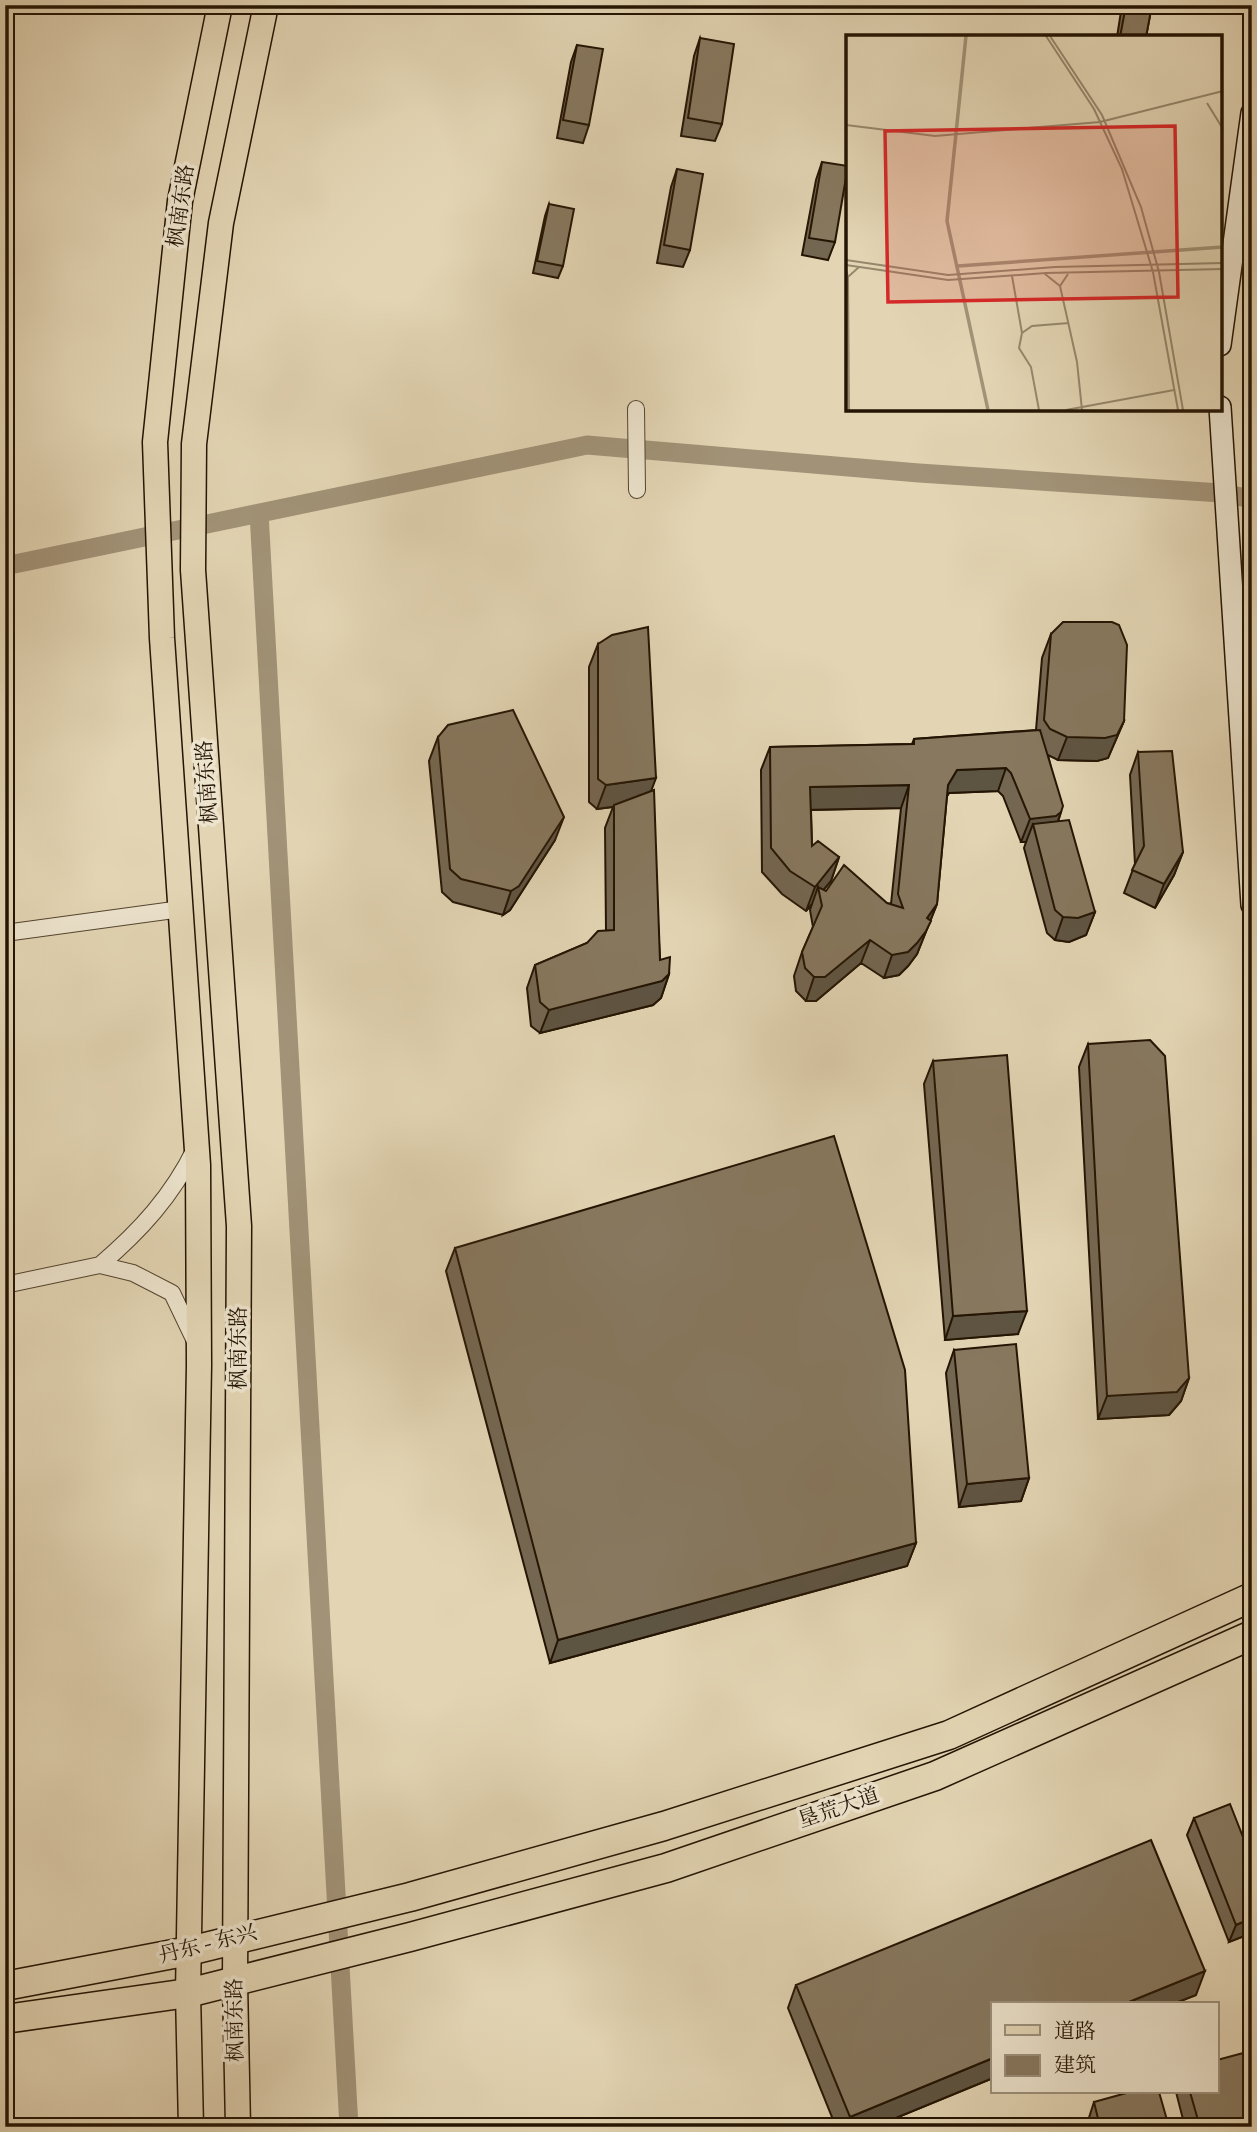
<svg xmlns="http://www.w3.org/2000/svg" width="1257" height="2132" viewBox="0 0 1257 2132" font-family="Vollkorn,'Noto Serif SC',serif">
<rect width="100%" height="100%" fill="#e3d5b4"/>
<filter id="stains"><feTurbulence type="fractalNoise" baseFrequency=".00286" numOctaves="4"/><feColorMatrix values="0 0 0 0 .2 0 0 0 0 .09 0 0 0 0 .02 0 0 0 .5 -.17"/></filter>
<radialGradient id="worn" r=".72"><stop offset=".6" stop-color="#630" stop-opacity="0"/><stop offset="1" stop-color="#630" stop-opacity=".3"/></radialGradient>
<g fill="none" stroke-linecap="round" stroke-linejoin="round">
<path stroke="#a29378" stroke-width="19" d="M259,513L349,2127
M5,566L587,445L919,473L1221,493L1252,499"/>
<defs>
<path id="street" d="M636,409L637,490
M5,933L181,909
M5,1285L100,1265
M195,1341L172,1293L133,1273L100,1265C140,1231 172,1196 195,1149"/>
<path id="secondary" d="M1220,345L1252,113
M1220,407L1252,905"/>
<path id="primary" d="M191,2127L188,1993L199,1365L198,1165L162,638L155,442L180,201L220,5
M238,2127L235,1982L239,1226L193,570L194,444L221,223L266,5"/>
<path id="highway" d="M5,1986L189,1951L410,1897L664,1826L949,1735L1252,1597
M5,2019L188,1993L410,1937L666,1868L935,1776L1252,1635"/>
</defs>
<use href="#street" stroke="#53442f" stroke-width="18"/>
<use href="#secondary" stroke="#231403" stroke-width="24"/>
<use href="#primary" stroke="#231403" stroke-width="27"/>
<use href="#highway" stroke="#231403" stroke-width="31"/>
<use href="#street" stroke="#ede4ce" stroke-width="16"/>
<use href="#secondary" stroke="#ede4ce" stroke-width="21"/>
<use href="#primary" stroke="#e3d5b4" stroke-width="24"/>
<use href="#highway" stroke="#e3d5b4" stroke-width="28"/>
</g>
<path fill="#746752" stroke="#231403" stroke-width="2" fill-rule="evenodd" d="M1122,5H1152L1146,37H1117Z
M700,38L722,124L715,141L681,136L694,56Z
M577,45L589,125L583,143L557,138L571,62Z
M822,162L835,242L828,260L802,255L816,180Z
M677,169L690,250L683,267L657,263L671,187Z
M549,204L563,266L558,278L533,273L545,216Z
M1051,634L1124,721L1108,758L1097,761L1058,760L1048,755L1061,812L1058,822L1095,912L1086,935L1069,942L1055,940L1047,933L1024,848L1026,842H1021L1003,796L998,791L949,793L947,796L937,904L917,954L908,966L899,975L884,978L861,963L816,1001H806L796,991L794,976L802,952L813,927L810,910L812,904L806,911L782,894L762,872L761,770L770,747L912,744L914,739L1036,730L1042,658ZM901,808L891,904L826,891L823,890L831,881L839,857L812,846L811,810Z
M598,644L651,791L660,960L669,974L661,998L653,1005L540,1033L531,1026L527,988L535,965L587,943L606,930L605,828L613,807L597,809L589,802V667Z
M438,737L555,840L510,910L503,915L453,902L442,892L429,761Z
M1138,752L1183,852L1174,875L1155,908L1124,893L1135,864L1130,775Z
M1088,1044L1189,1378L1181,1401L1169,1415L1098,1419L1079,1067Z
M933,1061L1018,1334L945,1340L924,1084Z
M455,1248L916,1543L907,1566L550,1663L446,1271Z
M954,1350L1029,1478L1021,1501L959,1507L946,1373Z
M1194,1818L1252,1860V1933L1229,1942L1187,1835Z
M796,1985L1196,1995L1173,2004H993V2078L874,2127H836L788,2008Z
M1176,2092H1217L1252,2127H1185Z
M1094,2102L1169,2127H1086Z"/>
<path fill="#5e5442" stroke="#231403" stroke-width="2" d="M1124,721L1108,758L1097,761L1058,760L1067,737Z
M1006,768L998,791L949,793L940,808L948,785L957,770Z
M656,778L647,802L597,809L606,785Z
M909,785L901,808L802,810L810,787Z
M1061,812L1053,835L1033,824L1026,842H1021L1030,819Z
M564,817L555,840L510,910L503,915L511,891Z
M1183,852L1174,875L1155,908L1164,884Z
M839,857L831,881L820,894L818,887L812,904L806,911L815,887Z
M937,904L917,954L908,966L899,975L884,978L892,955L927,918Z
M1095,912L1086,935L1069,942L1055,940L1063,917Z
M870,940L861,963L816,1001H806L814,977Z
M669,974L661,998L653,1005L540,1033L549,1010Z
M1027,1311L1018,1334L945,1340L953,1316Z
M1189,1378L1181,1401L1169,1415L1098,1419L1107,1396Z
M1029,1478L1021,1501L959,1507L967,1484Z
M916,1543L907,1566L550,1663L558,1640Z
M1252,1918V1933L1229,1942L1236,1925Z
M1205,1971L1196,1995L1173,2004H1124Z
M993,2058V2078L874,2127H846L850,2117Z"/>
<path fill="#87785f" stroke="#231403" stroke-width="2" d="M1126,5H1152L1146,37H1120Z
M700,38L734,44L722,124L688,118Z
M577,45L603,49L589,125L563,120Z
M822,162L848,166L835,242L809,238Z
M677,169L703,174L690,250L664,245Z
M549,204L574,209L563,266L537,261Z
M1063,622H1112L1119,625L1127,645L1124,721L1117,735L1105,738L1067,737L1050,729L1044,720L1051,634Z
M648,627L656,778L606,785L598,779V644L612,635Z
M513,710L564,817L519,886L511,891L461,879L450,869L438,737L448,725Z
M1040,730L1063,806L1061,812L1056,816L1030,819L1011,773L1006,768L957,770L948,785L937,904L927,918L931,921L926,931L917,943L908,952L892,955L870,940L825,977H814L805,968L802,952L822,906L818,887L826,891L844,865L887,903L903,908L898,894L909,785L810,787L812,846L818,841L839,857L815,887L790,871L771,848L770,747L914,744V739Z
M1172,751L1183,852L1164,884L1132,870L1144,846L1138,752Z
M654,790L660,960L670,957L669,974L662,981L549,1010L540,1002L535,965L587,943L598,931L614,930V805Z
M1069,820L1095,912L1078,918L1063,917L1055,910L1033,824Z
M1150,1040L1165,1056L1189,1378L1177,1392L1107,1396L1088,1044Z
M1007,1055L1027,1311L953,1316L933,1061Z
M834,1136L905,1370L916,1543L558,1640L455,1248Z
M1016,1344L1029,1478L967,1484L954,1350Z
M1230,1804L1252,1860V1918L1236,1925L1194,1818Z
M1151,1840L1205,1971L1124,2004H993V2058L850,2117L796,1985Z
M1247,2052L1252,2069V2127H1200L1190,2092H1217V2060Z
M1130,2092H1159L1169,2127H1100L1094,2102Z"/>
<g text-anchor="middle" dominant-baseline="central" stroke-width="7" stroke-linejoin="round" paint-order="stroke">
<g font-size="21" fill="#231403" stroke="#ede4ce">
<text transform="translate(182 206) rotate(-82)">枫南东路</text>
<text transform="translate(208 782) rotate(-94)">枫南东路</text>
<text transform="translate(239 1348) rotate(-90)">枫南东路</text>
<text transform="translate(839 1809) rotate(-19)">垦荒大道</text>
<text transform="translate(208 1945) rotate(-14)">丹东 - 东兴</text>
<text transform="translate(236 2020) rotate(-91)">枫南东路</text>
</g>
</g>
<g transform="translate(846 35)">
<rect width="376" height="376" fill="#e3d5b4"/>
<path fill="none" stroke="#a29378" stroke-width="3.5" d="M120,1L101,186L142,375M112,231L377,212"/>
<path fill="none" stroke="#96886d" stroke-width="2" d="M200,1L248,74L276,134L307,237L332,375M204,1L256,80L295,172L313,237L337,375M361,68L377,94M0,90L89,101L254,87L377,56M0,225L102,240L209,232L377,228M0,230L102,245L200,238L377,234M0,235L2,242L13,232M199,239L214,251L222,239M166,241L176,298L173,313L185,332L193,375M2,242L3,375M214,251L231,327L236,375M176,298L186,291L223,288M220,375L328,355"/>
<path fill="#d62828" fill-opacity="0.15" stroke="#d62828" stroke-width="3.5" d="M329,91L332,262L42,267L39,96Z"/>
<rect width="376" height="376" fill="none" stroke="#231403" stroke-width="3.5"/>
</g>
<rect width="1257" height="2132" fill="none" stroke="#e3d5b4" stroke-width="28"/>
<rect x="7" y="7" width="1243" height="2118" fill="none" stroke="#231403" stroke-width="3.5"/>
<rect x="14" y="14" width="1229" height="2104" fill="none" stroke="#231403" stroke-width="2"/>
<rect x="991" y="2002" width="228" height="91" fill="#ede4ce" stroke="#9c917d" stroke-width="2"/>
<rect x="1005" y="2025" width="35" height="10" fill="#e3d5b4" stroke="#9c917d" stroke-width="2"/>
<text x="1054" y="2038" font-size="21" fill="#231403">道路</text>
<rect x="1005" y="2055" width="35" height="21" fill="#87785f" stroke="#9c917d" stroke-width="2"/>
<text x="1054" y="2072" font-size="21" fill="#231403">建筑</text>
<rect width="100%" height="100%" filter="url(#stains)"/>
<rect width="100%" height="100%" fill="url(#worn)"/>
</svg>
